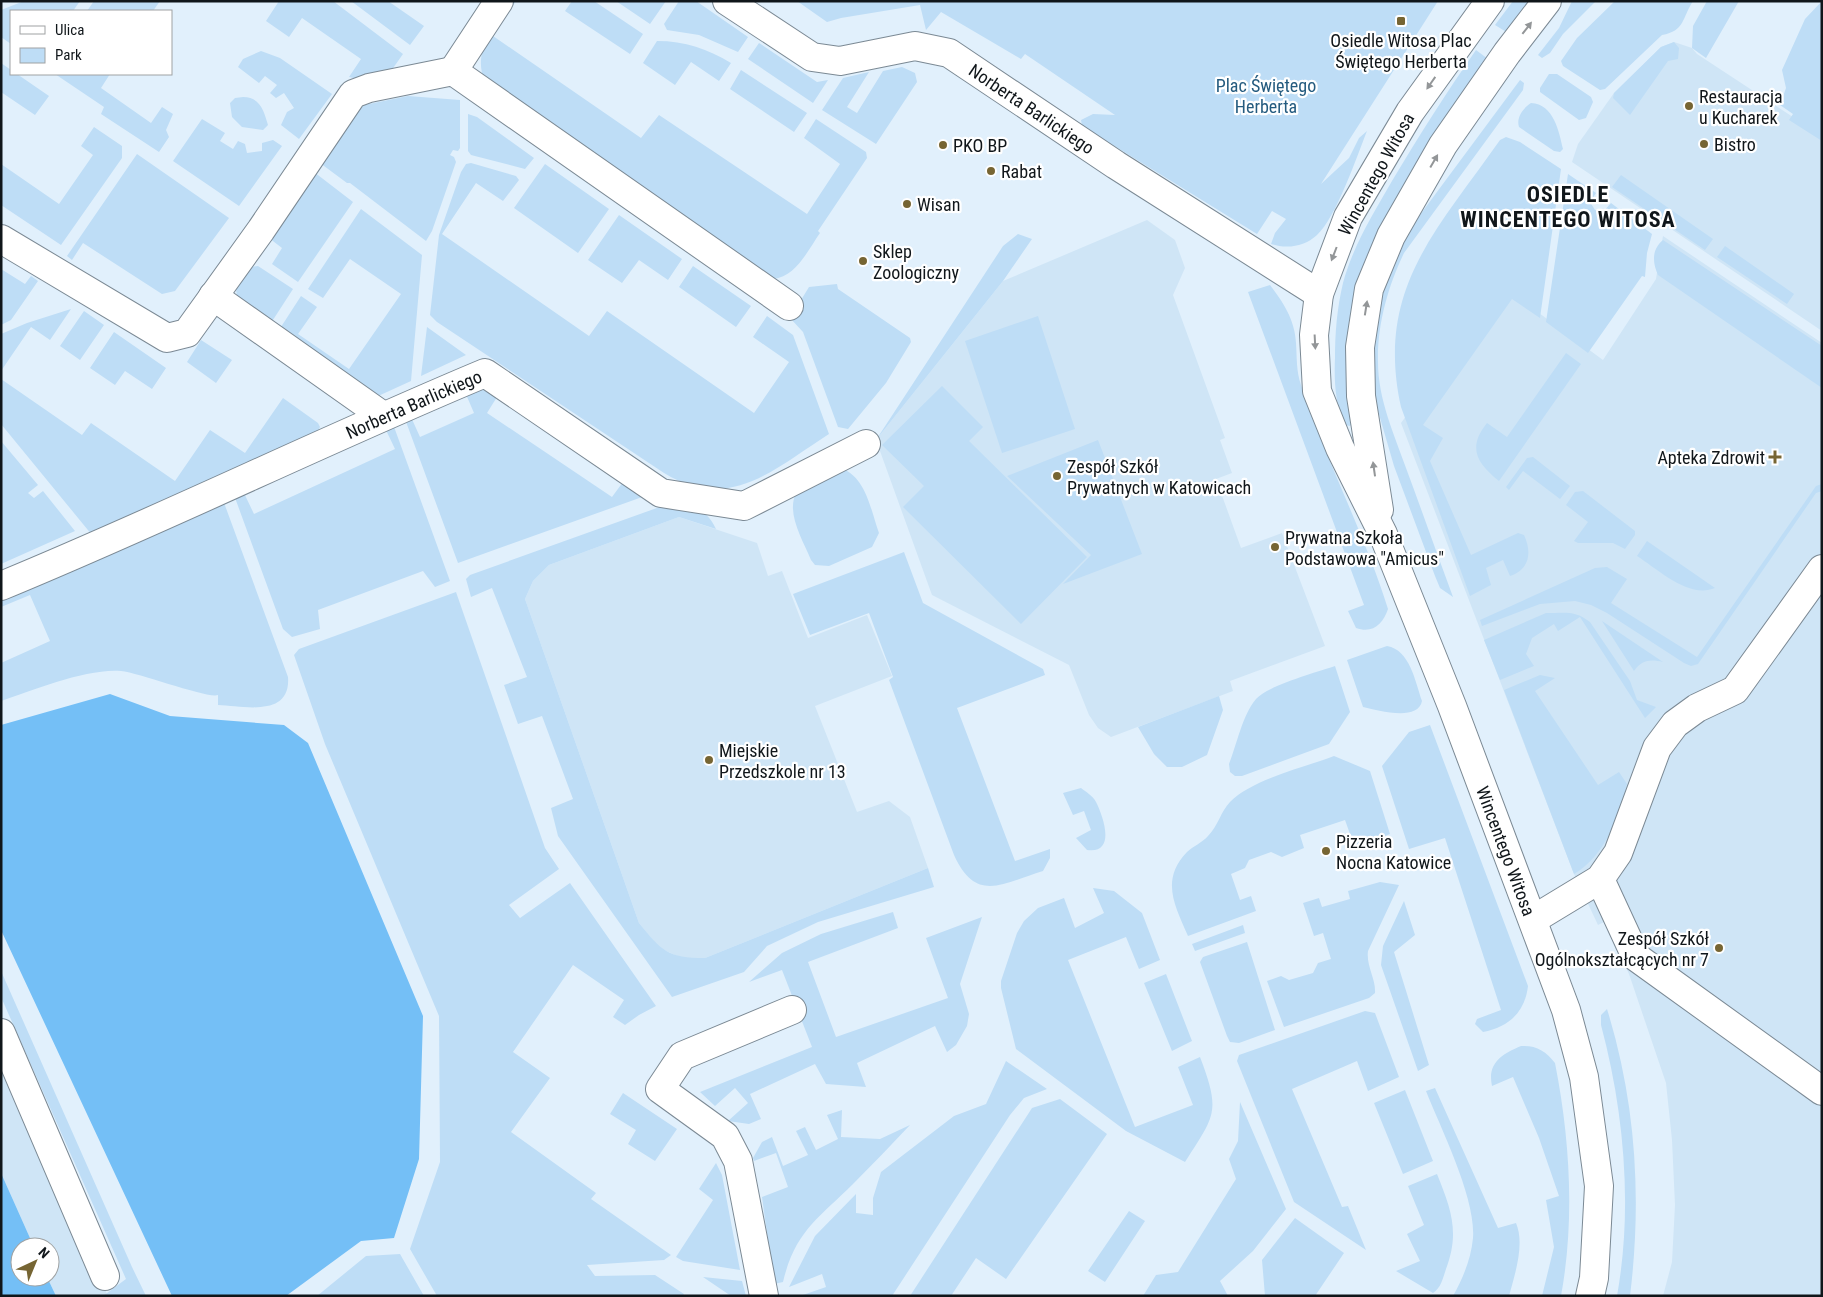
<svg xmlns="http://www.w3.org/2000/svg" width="1823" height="1297" viewBox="0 0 1823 1297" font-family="'Roboto Condensed',sans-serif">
<rect width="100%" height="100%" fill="#e1f0fc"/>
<path fill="#cfe5f6" d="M1674,42L1692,48L1697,54L1822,136V331L1572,162L1578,144L1614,93L1661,47Z
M1147,220L1175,240L1185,268L1173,295L1225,438L1220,440L1232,473L1216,479L1241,548L1282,533L1325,646L1230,681L1233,691L1111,737L1098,728L1089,715L1069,665L932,595L876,440L1003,281Z
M1663,236L1822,343V1296H1663L1672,1262L1675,1205L1672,1140L1666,1083L1629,974L1604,922L1598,925L1574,874L1401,423L1501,285L1603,360L1656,279Z
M679,517L757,543L768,576L782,571L808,638L867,615L892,676L815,706L857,812L889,801L910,817L928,868L705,958H682L659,948L639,923L525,599L533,581L549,565Z
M1,1053L107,1294L103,1296H56L47,1277H50V1247H34L1,1173Z"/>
<path fill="#beddf6" d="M24,1H80L73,11H11V44L1,37V10Z
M94,1H160L153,11H87Z
M279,1H333L403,54L391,71L358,79L349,77L361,59L302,18L289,37L266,21Z
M351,1H388L424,26L410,45Z
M512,1H516L493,36L641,138L659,115L807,214L840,164L804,138L816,119L866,152L867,158L818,231L820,233C808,250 796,277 773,279L485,81C471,52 496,26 512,1Z
M572,1H594L643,34L630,54L565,11Z
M616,1H666L650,24Z
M679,1H696L748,37L738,52L699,35L667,30L664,24Z
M797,1H1438L1321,184L1349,158L1359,138L1367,131C1357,156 1336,218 1317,235C1304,247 1287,249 1271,244L1275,233L1286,219L1272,211L1257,234L1082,126L1081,120L1093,114L1115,115L1025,54L1021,59L941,12L926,30L920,5L841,18L827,22Z
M1513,1H1532L1508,33L1495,25Z
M1572,1H1596L1563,34L1550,53L1542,58L1538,55L1559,28Z
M1615,1H1693C1682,18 1685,31 1662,35L1605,89L1600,90L1563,66L1561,61L1577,38Z
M1707,1H1739L1706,58L1692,48L1693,26Z
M1822,1V141L1789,120L1793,114L1780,105L1786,88L1782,70L1805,19Z
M657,41C685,41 708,49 731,63L719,81L691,62L675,85L643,63Z
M1674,42L1679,48L1678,59L1668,61L1630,115L1613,98L1614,93L1661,47Z
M759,43L817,82L828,80L813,103L748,59Z
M1476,50L1488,59L1379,231L1365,260L1357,287L1347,376L1353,422L1350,426L1345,425C1335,406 1334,379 1335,358C1335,333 1337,308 1343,283C1353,246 1373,214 1392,181C1419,136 1446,93 1476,50Z
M261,51L280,58L332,94L299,139L281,125L287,112L294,108L284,93L276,98L270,93L277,85L265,76L259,83L238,67L243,59Z
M1,63L11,70V74H17L49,96L35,115L1,92Z
M902,67L915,73L917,82L876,144L822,110L843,78L869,72L847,107L857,113L883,71Z
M741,70L807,113L794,132L730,89Z
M55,74H110L101,88L151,123L162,107L173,114L166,130L169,137L159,152L101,114L104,107Z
M1549,74H1557L1591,97L1593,102L1586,118L1579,120L1540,92V88Z
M1520,80L1524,83L1523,90L1404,253C1388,286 1377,325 1378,362C1378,399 1394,434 1406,468C1422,511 1437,554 1453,597L1440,588L1435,576L1394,466L1376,404L1372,372L1373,344L1379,310L1386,278L1411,227Z
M408,96L460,100V148L458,151L453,150L450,155L454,157L456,162L432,231L426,241L350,183H347L320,163L354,113L364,105Z
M243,97C260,97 264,111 268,125L263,130L242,127L232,117L230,103L235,98Z
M1531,103C1554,104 1559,132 1563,149L1560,152L1554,151L1519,127C1516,118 1523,108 1531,103Z
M468,114L477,117L534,158L525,169L471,155L468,151Z
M202,119L225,133L220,141L233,149L238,141L245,144L247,153L262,151V143L273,140L282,146L239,206L173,161Z
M94,127L122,146V158L61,245L1,205V164L59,204L93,155L81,146Z
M1506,137L1520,142L1561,169L1540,318L1512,299L1423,425L1443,438L1430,461L1471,555L1518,533L1524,535C1532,552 1530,569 1510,576L1503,560L1486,568L1491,585L1470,596L1401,407C1375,289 1437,230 1500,140Z
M137,154L229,218L175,291L162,294L83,243L72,260L67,256Z
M471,163L516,176L519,180L503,201L476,183L442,234L589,336L607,311L754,413L789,362L753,337L767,316L793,335L829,434C774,469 730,513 664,473L437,322L430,315L439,235L461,172L466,164Z
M545,164L609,209L578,253L514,208Z
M314,172L353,202L298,282L272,264L282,248L269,238Z
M1568,174L1596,193L1590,202L1595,210L1603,212L1611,203L1652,234L1647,253L1645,277L1642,276L1588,353L1546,322Z
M1621,175L1713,239L1705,250L1612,187Z
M361,209L422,255L411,381L376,397L279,330L301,296L317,307L298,334L349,369L401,294L350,259L323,298L308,289Z
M619,215L682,259L668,280L639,260L622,283L588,260Z
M1018,234L1032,239L1003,281L876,440L1003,246Z
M1663,240L1822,346V388L1658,275C1652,262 1652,249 1663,240Z
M1725,246L1794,294L1787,304L1717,257Z
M258,266L293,289L271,323C261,317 231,302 237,287C239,280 246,273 250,267Z
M693,266L751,306L736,327L679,287Z
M1,269L25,284L31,276L38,281L11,320L1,325Z
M837,284L838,289L910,338L911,342L886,383L848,429L838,427L803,332L790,318L809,287Z
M1270,285C1283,302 1295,320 1296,343C1297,357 1296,371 1301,385C1326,461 1364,532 1388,609C1383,624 1373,634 1356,628L1348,611L1364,605L1248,292Z
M71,309L50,340L31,327L1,371V334L27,323Z
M84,311L104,325L80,360L60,346Z
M1038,316L1075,429L1002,453L965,341Z
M427,327L466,355L421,376Z
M114,332L166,368L152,389L125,371L115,385L90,368Z
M201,340L232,360L216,383L187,362Z
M1566,353L1581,364L1499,481C1477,463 1467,448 1487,423L1507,437Z
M1,379L82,435L91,423L175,481L210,430L245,453L283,398L318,423L320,427L318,431L259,460L92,535L1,424Z
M942,386L983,427L969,441L1087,557L1021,624L903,507L924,486L882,445Z
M474,389L483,390L497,397L487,413L612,497L623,482L645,496L458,563L405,419L411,417L420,437L474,413L465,392Z
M393,424L450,581L435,587L423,571L318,610L320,629L292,637L283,629L234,495L243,491L254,514L395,449L385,428Z
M1098,440L1142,554L1063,584L1091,555L1007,476Z
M1,441L38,485L28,493L34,498L43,491L75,531L1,564Z
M1533,457L1570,486L1560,499L1523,471L1509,490L1506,487L1527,458Z
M838,467C866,475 870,508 879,533L872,547L829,566L815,565L811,560C803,540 786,514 796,493Z
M1822,484V491L1816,493L1698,664L1691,666L1684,663L1607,613L1591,605L1575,601L1540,604L1482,626L1480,620L1595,568L1607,567L1627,579L1611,603L1697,657L1816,486Z
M1583,491L1635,531V535L1625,549L1613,543H1578L1574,541L1588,522L1566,505L1575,492Z
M223,500L288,677C291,718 244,706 218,705V695C208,699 140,673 121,671C88,668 33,690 1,701V663L50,641L30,595L1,607V599Z
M668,504C691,506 706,507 716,529L679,517L549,565L533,581L525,599L639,923C662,951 667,958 705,958L928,868L934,887L818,922L767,946L744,972L672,997L558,836L551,808L573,799L542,716L518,724L504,685L527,677L492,588L471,597L466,579L470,575Z
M1647,541L1715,588C1689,599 1659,570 1637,556Z
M904,552L923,603L1043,669L1045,675L957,708L1015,861L1050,849V858L1043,871C1003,883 976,904 954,855L889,680L893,677L869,613L810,635L793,594Z
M456,592L545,848L559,869L509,905L520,918L570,883L656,1006L639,1015L625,1025L613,1017L624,1000L573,965L513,1052L550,1078L511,1132L596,1193L591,1199L671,1255L664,1260L587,1265L595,1276L655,1275L684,1294L683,1296H437L410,1249L440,1162L439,1016L325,744L294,655L299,649Z
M1546,613C1565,613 1575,610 1590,622L1630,681L1637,700L1656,707L1645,718L1580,617L1558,631L1554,624L1532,638L1526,654L1534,666L1500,680L1484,640Z
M1602,621L1663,662C1650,659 1642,660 1634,671Z
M1387,646C1410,650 1415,681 1422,701C1418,722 1377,710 1363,707L1347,660Z
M1335,666L1350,712L1329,744L1242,776H1235L1230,772L1229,764C1237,744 1242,716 1256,699C1267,686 1317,672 1335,666Z
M1540,675L1555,678L1535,691L1598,785L1619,772L1627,784C1619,817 1605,856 1574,874L1504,690Z
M1219,696L1223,710L1207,755L1182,767H1167L1154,754L1138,727Z
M1430,725L1528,986C1525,1012 1509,1027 1483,1032L1475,1024L1477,1019L1501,1010L1445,838L1409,849L1382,766L1409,732Z
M1334,756L1370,771L1390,834L1355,848L1345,820L1300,835L1304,848L1282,857L1271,852L1249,860L1245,868L1231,874L1240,900L1251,896L1256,911L1188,936C1175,906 1160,880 1187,852C1193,846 1202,843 1208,836C1218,826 1221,811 1230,802C1251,780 1305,767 1334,756Z
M1081,788C1086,792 1093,796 1096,802C1104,818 1116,854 1087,850L1076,838L1091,830L1084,811L1073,815L1063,793Z
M1380,882L1399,885L1368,951C1366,966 1376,979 1375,993L1369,998L1284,1027L1267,981L1281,976L1289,980L1313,973L1318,963L1331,959L1323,933L1314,936L1303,903L1319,898L1322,907L1350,899L1348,891Z
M1093,888L1114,891L1142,913L1160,960L1139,969L1126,937L1068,960L1135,1127L1193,1105L1178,1067L1200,1057C1221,1112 1215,1115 1185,1162L1126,1131L1016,1049L1001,988V981L1017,933L1024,921L1038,908L1064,898L1075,928L1104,913Z
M1404,901L1415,935L1394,952L1429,1065L1418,1071L1381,965L1383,946Z
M893,912L898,928L808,962L836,1037L948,998L926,938L982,917L960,984L969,1014L967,1026L956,1045L947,1052L935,1026L857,1063L866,1087L826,1084L815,1064L750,1094L761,1119L749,1124L728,1121L748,1103L735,1088L715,1106L700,1092L812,1047L782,970L749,982L782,953L821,934Z
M1243,925L1245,933L1195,951L1192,944Z
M1247,942L1275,1030L1239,1043L1230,1042L1227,1036L1200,962L1203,957Z
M1,971L132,1267L146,1296H103L126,1279L1,997Z
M1166,974L1192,1041L1172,1051L1144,983Z
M1607,1009C1636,1102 1642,1199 1630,1296H1617C1633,1207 1624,1111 1601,1025V1015Z
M1365,1011L1375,1013L1399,1077L1368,1091L1357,1061L1292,1089L1342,1207L1348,1206L1366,1250L1294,1202L1237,1061L1239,1055Z
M1521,1046C1536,1045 1546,1051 1555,1063C1570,1139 1575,1220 1561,1296H1542L1554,1247L1546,1200L1559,1196L1539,1138L1513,1077L1492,1086C1487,1063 1502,1054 1521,1046Z
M1006,1061L1047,1089L1024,1098L1010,1115L892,1296H800L826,1287L822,1274L789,1287L815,1236L856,1194V1213L873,1215V1198L881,1172L954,1116L986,1104Z
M1435,1088L1498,1228L1516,1223C1525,1244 1515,1274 1509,1296H1453C1463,1278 1471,1259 1473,1238C1476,1198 1441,1129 1426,1091Z
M1405,1090L1433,1161L1403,1174L1374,1103Z
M623,1093L677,1129L655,1161L628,1144L636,1130L610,1114Z
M1060,1099L1107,1134L1006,1279L976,1258L951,1296H910L1032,1108Z
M1240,1102L1286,1209L1253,1251L1220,1281L1228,1296H1143L1156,1275L1178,1272L1236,1179L1229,1159L1238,1141Z
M842,1110L841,1137L880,1139L910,1125C891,1145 872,1165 853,1184C819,1218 795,1231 783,1282L774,1284L762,1197L788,1187L776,1153L754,1161L753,1158L762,1142L772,1137L783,1166L808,1155L796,1131L805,1127L816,1150L838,1139L827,1115Z
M716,1163L722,1175L740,1270L683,1261L676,1257L713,1200L699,1189Z
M1437,1174C1451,1209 1460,1232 1446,1269C1443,1278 1441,1288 1433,1293L1396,1271L1420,1261L1407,1234L1424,1225L1408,1186Z
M1129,1211L1145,1221L1105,1282L1088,1271Z
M1295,1218L1344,1253L1315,1296H1265L1262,1260Z
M400,1254L424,1296H317L366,1256Z
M703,1277L742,1281L746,1296H731Z"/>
<path fill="#74bff6" d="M110,694L170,716L284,725L308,743L423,1016L419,1159L394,1238L361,1241L286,1296H172L1,930V725Z
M1,1173L34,1247H20V1277H47L56,1296H1Z"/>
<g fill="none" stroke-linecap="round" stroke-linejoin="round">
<defs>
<g id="minor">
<path id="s1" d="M727,1L812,57L840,61L915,46L949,53L1116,165L1319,294"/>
<path id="s2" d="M1490,1L1410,112L1348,217L1319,294L1314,335L1317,391L1340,448L1383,534L1452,706L1566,1010L1584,1077L1599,1186L1594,1278L1590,1296"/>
<path d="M453,71L499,1"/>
<path d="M1,239L167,338L187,333L261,230L353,94L369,88L453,71L789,306"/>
<path d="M213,296L383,416"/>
<path d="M1379,510L1361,396L1360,347L1369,289L1391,236L1443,145L1507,53L1547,1"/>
<path id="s3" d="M1,586C164,519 322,441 485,373L661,493L744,506L866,444"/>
<path d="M1600,879L1636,957L1822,1091"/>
<path d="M1534,919L1600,879L1618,853L1657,748L1675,724L1697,708L1735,690L1822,569"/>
<path d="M1,1033L105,1276"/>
<path d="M764,1296L738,1161L725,1136L660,1089L682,1056L792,1010"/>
</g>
</defs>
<use href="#minor" stroke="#7b8994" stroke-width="30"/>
<use href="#minor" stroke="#fff" stroke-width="28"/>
</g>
<defs><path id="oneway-solid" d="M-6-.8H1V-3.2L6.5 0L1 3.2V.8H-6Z" transform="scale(1.25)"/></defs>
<g fill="#939698">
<use href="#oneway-solid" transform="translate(1527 28) rotate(-52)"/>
<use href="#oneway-solid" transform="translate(1431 83) rotate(125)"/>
<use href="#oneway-solid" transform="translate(1434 161) rotate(-60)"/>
<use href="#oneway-solid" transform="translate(1334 254) rotate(111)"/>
<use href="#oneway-solid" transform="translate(1366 308) rotate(-81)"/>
<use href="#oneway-solid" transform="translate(1315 342) rotate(87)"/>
<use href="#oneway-solid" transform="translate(1374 469) rotate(-98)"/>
</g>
<g fill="#766533" stroke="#fff" stroke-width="2">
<rect x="1396" y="16" width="10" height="10" rx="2.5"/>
<circle cx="1689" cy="106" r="5"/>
<circle cx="1704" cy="144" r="5"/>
<circle cx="943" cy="145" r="5"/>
<circle cx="991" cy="171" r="5"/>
<circle cx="907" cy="204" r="5"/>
<circle cx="863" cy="261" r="5"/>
<path d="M1772.5 449.5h5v5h5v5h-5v5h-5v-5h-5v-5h5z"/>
<circle cx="1057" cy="476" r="5"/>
<circle cx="1275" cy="547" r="5"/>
<circle cx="709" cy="760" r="5"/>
<circle cx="1326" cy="851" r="5"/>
<circle cx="1719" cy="948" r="5"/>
</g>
<g text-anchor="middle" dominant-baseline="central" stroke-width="4.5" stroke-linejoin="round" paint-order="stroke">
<g font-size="18" fill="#10161a" stroke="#fff" text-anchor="start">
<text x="1401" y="40" text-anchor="middle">Osiedle Witosa Plac<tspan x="1401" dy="21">Świętego Herberta</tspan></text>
<text x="1699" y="96">Restauracja<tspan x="1699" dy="21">u Kucharek</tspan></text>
<text x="1714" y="144">Bistro</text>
<text x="953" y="145">PKO BP</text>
<text x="1001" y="171">Rabat</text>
<text x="917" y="204">Wisan</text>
<text x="873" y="251">Sklep<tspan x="873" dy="21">Zoologiczny</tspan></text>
<text x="1765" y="457" text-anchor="end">Apteka Zdrowit</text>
<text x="1067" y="466">Zespół Szkół<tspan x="1067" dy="21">Prywatnych w Katowicach</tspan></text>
<text x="1285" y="537">Prywatna Szkoła<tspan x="1285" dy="21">Podstawowa "Amicus"</tspan></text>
<text x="719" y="750">Miejskie<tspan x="719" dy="21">Przedszkole nr 13</tspan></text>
<text x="1336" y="841">Pizzeria<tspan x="1336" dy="21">Nocna Katowice</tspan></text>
<text x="1709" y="938" text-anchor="end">Zespół Szkół<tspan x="1709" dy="21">Ogólnokształcących nr 7</tspan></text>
</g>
<g font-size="18" fill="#245b7f" stroke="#fff">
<text x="1266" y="85">Plac Świętego<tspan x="1266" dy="21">Herberta</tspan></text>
</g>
<g font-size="18" fill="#10161a" stroke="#fff">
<text stroke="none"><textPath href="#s1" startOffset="341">Norberta Barlickiego</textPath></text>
<text transform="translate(1376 174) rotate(-61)">Wincentego Witosa</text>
<text stroke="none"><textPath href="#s3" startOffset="451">Norberta Barlickiego</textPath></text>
<text stroke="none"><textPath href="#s2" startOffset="936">Wincentego Witosa</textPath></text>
</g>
<g font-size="22" font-weight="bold" letter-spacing="1" fill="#10161a" stroke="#fff">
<text x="1568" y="194">OSIEDLE<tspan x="1568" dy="25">WINCENTEGO WITOSA</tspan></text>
</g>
</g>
<rect width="1823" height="1297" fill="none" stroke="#10161a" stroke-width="5"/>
<rect x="10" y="10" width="162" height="65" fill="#ffffff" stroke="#9fa2a3"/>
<rect x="20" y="26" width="25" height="8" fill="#ffffff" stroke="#9fa2a3"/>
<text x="55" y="35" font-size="15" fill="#10161a">Ulica</text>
<rect x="20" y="48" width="25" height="15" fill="#beddf6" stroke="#9fa2a3"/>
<text x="55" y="60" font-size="15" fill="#10161a">Park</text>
<g transform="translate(35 1262) rotate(44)"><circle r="24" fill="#ffffff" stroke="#9fa2a3"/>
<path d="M0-4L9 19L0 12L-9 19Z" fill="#766533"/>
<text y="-8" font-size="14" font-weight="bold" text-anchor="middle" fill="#10161a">N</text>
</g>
</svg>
